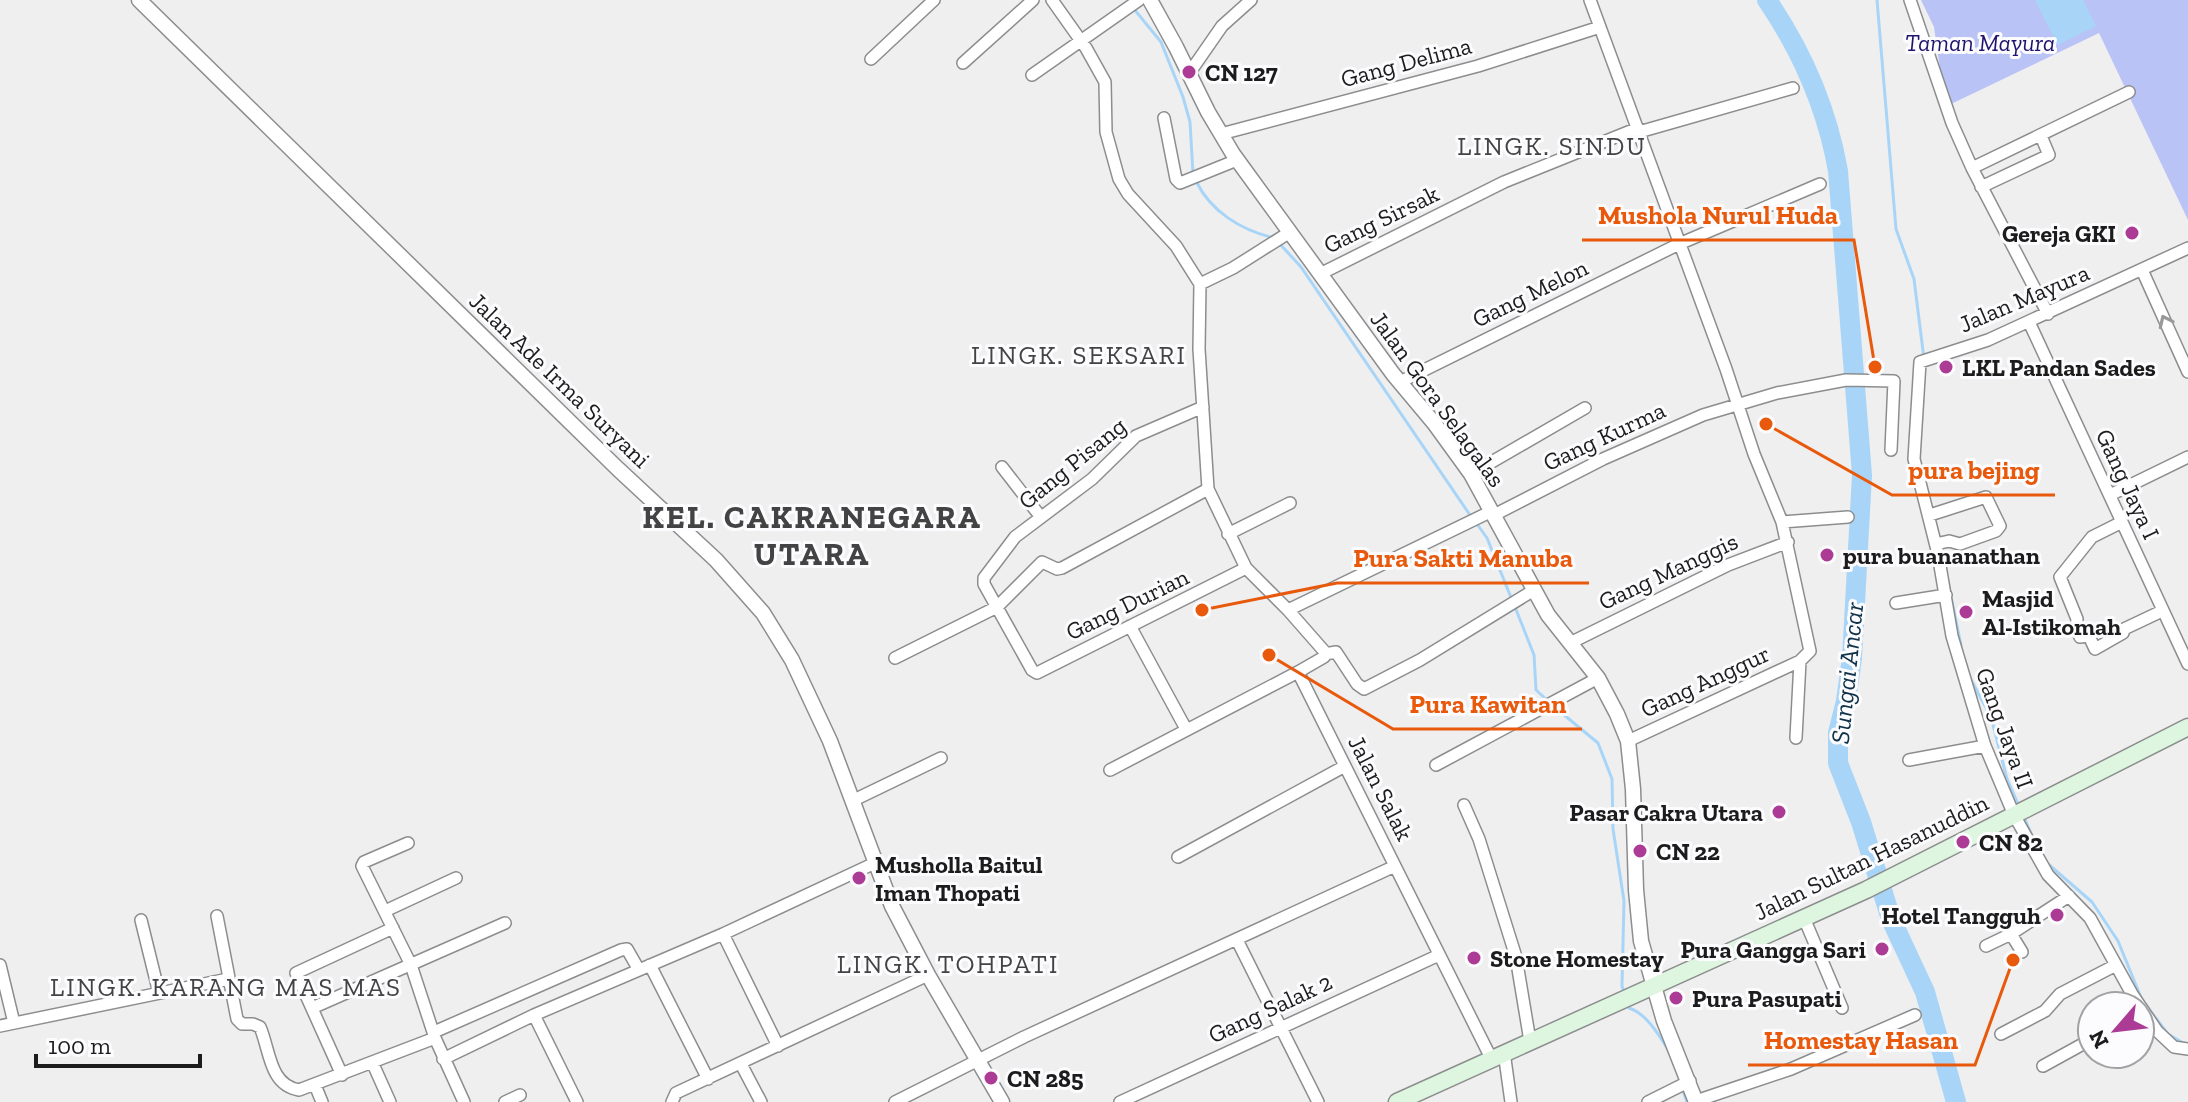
<svg xmlns="http://www.w3.org/2000/svg" width="2188" height="1102" viewBox="0 0 2188 1102" font-family="'Zilla Slab',serif">
<rect width="100%" height="100%" fill="#efeff0"/>
<path fill="#bac3f6" d="M1921,0H2188V220L2099,33L1949,105L1942,83L1934,27Z"/>
<path fill="#a8d5f7" d="M2035,0H2083L2096,26L2058,45Z"/>
<g fill="none" stroke-linecap="round" stroke-linejoin="round">
<path stroke="#a8d5f7" stroke-width="3" d="M1877,0L1896,229L1914,279L1924,359
M1134,9L1161,42L1183,97L1190,122L1193,174
M1196,181C1211,212 1241,230 1274,238
M1279,243L1301,267L1472,518
M1477,524L1487,538L1512,600
M1948,582L1961,645
M1515,607L1534,655L1536,690L1547,700
M1969,676L1991,717L2007,779L2019,806
M1552,705L1598,743L1612,779L1613,829L1624,901L1622,986L1624,992
M2024,817L2032,836
M2047,863L2092,902L2118,941L2142,1000L2168,1034L2185,1044
M1628,1003L1629,1008C1647,1014 1659,1035 1669,1051
M1682,1088L1687,1102"/>
<path stroke="#a8d5f7" stroke-width="20" d="M1767,0C1803,53 1827,108 1838,171L1862,475L1852,658L1846,701L1838,733V763L1861,822L1891,919L1925,992L1956,1102"/>
<defs>
<path id="minor" d="M1052,0L1086,48L1105,82L1106,132L1119,179L1128,194L1176,246L1200,284L1199,349L1208,489L1246,568L1288,610L1324,651V657L1298,672L1491,1058
M1590,0L1726,369L1754,454L1782,522L1810,651L1800,661L1796,738
M1910,0L1952,123L1972,168L2048,314
M871,59L934,0
M963,63L1033,0
M1032,75L1139,0
M1188,75L1222,26L1251,0
M1164,118L1176,179L1180,183L1237,160
M1639,132L1793,88
M1221,134L1478,66L1600,27
M1972,168L2129,92
M1981,187L2049,155L2041,136
M2188,248L1988,340L1920,362L1914,459L1938,554L1952,636L1985,746L2014,815L2048,875L2090,918L2132,994L2157,1031L2174,1047L2188,1049
M2142,270L2188,372
M1320,274L1504,182L1638,128
M1200,284L1233,268L1290,232
M2029,322L2188,664
M1400,382L1679,244L1820,184
M1203,407L1136,436L1092,479L1015,537L984,578V584L1032,670L1037,673L1246,568
M1002,467L1040,516
M1471,474L1585,408
M2110,495L2188,457
M1494,515L1603,459L1703,415L1777,393L1846,380L1894,381L1891,450
M1930,515L1986,497L2000,526L1996,531L1960,544L1949,541L1936,544
M1782,522L1848,517
M2122,522L2092,537L2060,577L2077,619L2076,628L2080,637L2089,636L2095,649L2123,633L2124,629L2162,611
M1228,534L1290,503
M1896,603L1946,595
M1288,610L1492,511
M1130,626L1186,729
M1570,643L1728,565L1788,542
M1325,654L1336,652L1357,684L1364,689L1420,660L1534,590
M895,658L997,607L1042,562L1057,569L1062,568L1208,489
M1628,741L1800,661
M1909,760L1985,746
M1436,765L1598,678
M1110,770L1298,672
M854,800L941,758
M1464,805L1479,839L1516,957L1530,1041
M408,843L364,862L362,866L411,965L435,1038L464,1102
M1178,857L1345,766
M385,911L456,878
M217,916L237,1019L242,1024H253L260,1027C270,1050 269,1085 299,1090L435,1038
M1804,918L1842,1008
M141,920L159,993
M723,934L778,1046
M2011,934L2022,952
M1237,940L1318,1102
M1986,946L2011,934L2069,896
M0,965L14,1023
M650,965L708,1079
M312,1008L505,923
M534,1015L577,1102
M0,1026L228,979
M434,1032L621,950L627,949L639,970
M2001,1034L2045,1011L2060,994L2116,965
M1504,1052L1511,1102
M443,1059L534,1015L723,934L877,862
M373,1064L390,1102
M741,1064L761,1102
M2043,1066L2092,1039
M342,1075L296,973L393,928
M315,1085L322,1102
M1696,1101L1791,1069L1915,1015
M505,1102L520,1095
M672,1102L676,1093L928,975
M895,1102L1024,1037L1395,866
M1120,1102L1439,955
M1648,1102L1690,1081"/>
<path id="tertiary" d="M139,0L618,469L716,560L763,613L792,660L830,741L892,906L928,975L1002,1102
M1150,0L1176,47L1208,112L1233,154L1393,374L1434,423L1471,474L1548,615L1598,678L1617,714L1628,741L1633,789L1636,890L1641,941L1664,1021L1696,1102"/>
<path id="secondary" d="M1397,1102L1866,890L2188,727"/>
</defs>
<use href="#minor" stroke="#8c8d8e" stroke-width="14"/>
<use href="#tertiary" stroke="#8c8d8e" stroke-width="17"/>
<use href="#secondary" stroke="#8c8d8e" stroke-width="19"/>
<use href="#minor" stroke="#fff" stroke-width="11"/>
<use href="#tertiary" stroke="#fff" stroke-width="14"/>
<use href="#secondary" stroke="#def6df" stroke-width="16"/>
</g>
<defs><path id="oneway-chevron" d="M-2-3.5L2.5 0L-2 3.5" fill="none" stroke-width="1.6" stroke-linecap="round" stroke-linejoin="round" transform="scale(2)"/></defs>
<use stroke="#999" href="#oneway-chevron" transform="translate(2165 321) rotate(-115)"/>
<g fill="#ac3b96" stroke="#fcfcfe" stroke-width="3">
<circle cx="1189" cy="72" r="8"/>
<circle cx="2132" cy="233" r="8"/>
<circle cx="1946" cy="367" r="8"/>
<circle cx="1827" cy="555" r="8"/>
<circle cx="1966" cy="612" r="8"/>
<circle cx="1779" cy="812" r="8"/>
<circle cx="1963" cy="842" r="8"/>
<circle cx="1640" cy="851" r="8"/>
<circle cx="859" cy="878" r="8"/>
<circle cx="2057" cy="915" r="8"/>
<circle cx="1882" cy="949" r="8"/>
<circle cx="1474" cy="958" r="8"/>
<circle cx="1676" cy="998" r="8"/>
<circle cx="991" cy="1078" r="8"/>
</g>
<g text-anchor="middle" dominant-baseline="central" stroke-width="6" stroke-linejoin="round" paint-order="stroke">
<g font-size="24" font-style="italic" fill="#1f146c" stroke="#fcfcfe">
<text x="1980" y="42">Taman Mayura</text>
</g>
<g font-size="24" fill="#1c1c1c" stroke="#fcfcfe">
<text transform="translate(1406 62) rotate(-15)">Gang Delima</text>
<text transform="translate(1381 219) rotate(-26)">Gang Sirsak</text>
<text transform="translate(1530 293) rotate(-26)">Gang Melon</text>
<text transform="translate(2024 298) rotate(-23)">Jalan Mayura</text>
<text transform="translate(560 380) rotate(44)">Jalan Ade Irma Suryani</text>
<text transform="translate(1438 399) rotate(54)">Jalan Gora Selagalas</text>
<text transform="translate(1604 436) rotate(-25)">Gang Kurma</text>
<text transform="translate(1072 463) rotate(-39)">Gang Pisang</text>
<text transform="translate(2128 484) rotate(65)">Gang Jaya I</text>
<text transform="translate(1668 571) rotate(-25)">Gang Manggis</text>
<text transform="translate(1127 604) rotate(-26)">Gang Durian</text>
<text transform="translate(1705 681) rotate(-25)">Gang Anggur</text>
<text transform="translate(2005 728) rotate(70)">Gang Jaya II</text>
<text transform="translate(1381 788) rotate(63)">Jalan Salak</text>
<text transform="translate(1871 857) rotate(-26)">Jalan Sultan Hasanuddin</text>
<text transform="translate(1270 1008) rotate(-25)">Gang Salak 2</text>
</g>
<g font-size="24" font-weight="bold" fill="#1c1c1c" stroke="#fcfcfe" text-anchor="start">
<text x="1205" y="72">CN 127</text>
<text x="2116" y="233" text-anchor="end">Gereja GKI</text>
<text x="1962" y="367">LKL Pandan Sades</text>
<text x="1843" y="555">pura buananathan</text>
<text x="1982" y="598">Masjid<tspan x="1982" dy="28">Al-Istikomah</tspan></text>
<text x="1763" y="812" text-anchor="end">Pasar Cakra Utara</text>
<text x="1979" y="842">CN 82</text>
<text x="1656" y="851">CN 22</text>
<text x="875" y="864">Musholla Baitul<tspan x="875" dy="28">Iman Thopati</tspan></text>
<text x="2041" y="915" text-anchor="end">Hotel Tangguh</text>
<text x="1866" y="949" text-anchor="end">Pura Gangga Sari</text>
<text x="1490" y="958">Stone Homestay</text>
<text x="1692" y="998">Pura Pasupati</text>
<text x="1007" y="1078">CN 285</text>
</g>
<g font-size="26" letter-spacing="2" fill="#434344" stroke="#fcfcfe">
<text x="1552" y="146">LINGK. SINDU</text>
<text x="1079" y="355">LINGK. SEKSARI</text>
<text x="948" y="964">LINGK. TOHPATI</text>
<text x="226" y="987">LINGK. KARANG MAS MAS</text>
</g>
<g font-size="26" font-style="italic" fill="#0f3249" stroke="#fcfcfe">
<text transform="translate(1847 673) rotate(-84)">Sungai Ancar</text>
</g>
<g font-size="32" font-weight="bold" letter-spacing="2" fill="#434344" stroke="#fcfcfe">
<text x="812" y="517">KEL. CAKRANEGARA<tspan x="812" dy="37">UTARA</tspan></text>
</g>
</g>
<path fill="none" stroke="#e8590c" stroke-width="3" d="M1875 367L1854 240H1582M1766 424L1892 495H2055M1202 610L1337 583H1589M1269 655L1393 729H1582M2013 960L1975 1065H1748"/>
<g fill="#e8590c" stroke="#fcfcfe" stroke-width="3">
<circle cx="1875" cy="367" r="8"/>
<circle cx="1766" cy="424" r="8"/>
<circle cx="1202" cy="610" r="8"/>
<circle cx="1269" cy="655" r="8"/>
<circle cx="2013" cy="960" r="8"/>
</g>
<g font-size="26" text-anchor="middle" font-weight="bold" fill="#e8590c" stroke="#fcfcfe" stroke-width="6" stroke-linejoin="round" paint-order="stroke">
<text x="1718" y="224">Mushola Nurul Huda</text>
<text x="1974" y="479">pura bejing</text>
<text x="1463" y="567">Pura Sakti Manuba</text>
<text x="1488" y="713">Pura Kawitan</text>
<text x="1861" y="1049">Homestay Hasan</text>
</g>
<g transform="translate(2116 1030) rotate(242)"><circle r="38" fill="#fcfcfe" stroke="#a2a2a4" stroke-width="2"/>
<path d="M0-6L14 30L0 20L-14 30Z" fill="#ac3b96"/>
<text y="-12" font-size="22" font-weight="bold" text-anchor="middle" fill="#1c1c1c">N</text>
</g>
<path d="M36 1054v12h164v-12" fill="none" stroke="#1c1c1c" stroke-width="4"/>
<text x="48" y="1054" font-size="24" fill="#1c1c1c" stroke="#fcfcfe" stroke-width="6" paint-order="stroke">100 m</text>
</svg>
